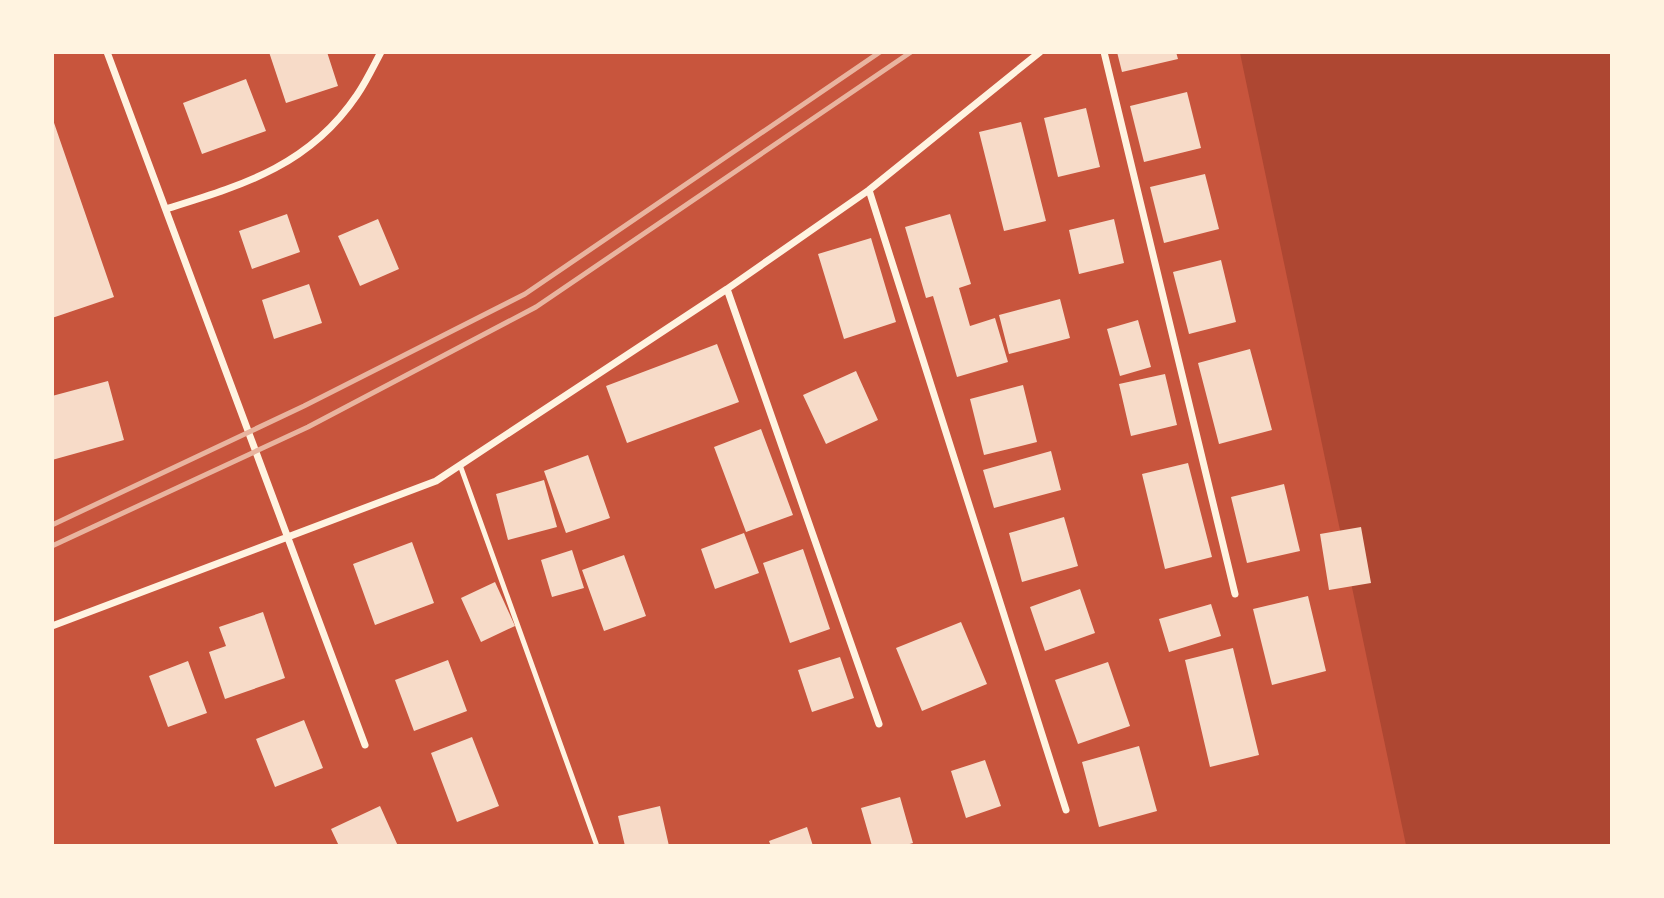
<svg xmlns="http://www.w3.org/2000/svg" width="1664" height="898" viewBox="0 0 1664 898" font-family="Montserrat,sans-serif">
<rect width="100%" height="100%" fill="#c8553d"/>
<path fill="#ae4732" d="M1240,53H1611V845H1406Z"/>
<path fill="#f7dbc8" d="M269,52H327L338,86L286,103Z
M1117,52H1176L1178,59L1122,72Z
M246,79L266,131L202,154L183,103Z
M1187,92L1201,148L1144,162L1130,106Z
M1086,108L1100,167L1058,177L1044,118Z
M52,117L114,297L52,318Z
M1021,122L1046,221L1004,231L979,132Z
M1205,174L1219,229L1164,243L1150,187Z
M287,214L300,252L252,269L239,231Z
M950,214L971,284L959,288L970,326L995,318L1008,362L957,377L933,296L926,298L905,227Z
M378,219L399,269L360,286L338,236Z
M1114,219L1124,263L1079,274L1069,230Z
M871,238L896,322L844,339L818,254Z
M1221,260L1236,322L1189,334L1173,272Z
M309,284L322,323L274,339L262,300Z
M1060,299L1070,338L1009,354L999,315Z
M1138,320L1151,367L1120,376L1107,329Z
M717,344L739,402L627,443L606,386Z
M1250,349L1272,430L1219,444L1198,363Z
M856,371L878,420L826,444L803,395Z
M1165,374L1177,425L1131,436L1119,384Z
M108,381L124,440L52,460V396Z
M1023,385L1037,442L984,455L970,399Z
M761,429L793,515L746,532L714,447Z
M1051,451L1061,490L994,508L983,470Z
M588,455L610,518L566,533L544,471Z
M1188,463L1212,557L1165,569L1142,474Z
M544,480L557,527L508,540L496,494Z
M1284,484L1300,551L1247,563L1231,497Z
M1064,517L1078,566L1022,582L1009,533Z
M1361,527L1371,583L1329,590L1320,534Z
M744,533L759,573L715,589L701,549Z
M412,542L434,603L375,625L353,564Z
M803,549L830,629L790,643L763,563Z
M572,550L584,588L552,597L541,560Z
M624,555L646,616L604,631L582,570Z
M495,582L515,626L481,642L461,598Z
M1080,589L1095,633L1045,651L1030,607Z
M1308,596L1326,671L1272,685L1253,609Z
M1211,604L1221,636L1169,652L1159,619Z
M263,612L285,678L225,699L209,652L226,646L219,627Z
M961,622L987,684L922,711L896,648Z
M1233,648L1259,755L1210,767L1185,660Z
M840,657L854,698L812,712L798,670Z
M448,660L467,711L414,731L395,680Z
M188,661L207,713L168,727L149,676Z
M1108,662L1130,726L1078,744L1055,680Z
M304,720L323,768L275,787L256,739Z
M472,737L499,806L457,822L431,753Z
M1139,746L1157,811L1099,827L1082,762Z
M985,760L1001,806L966,818L951,771Z
M900,797L913,843L903,846H872L861,808Z
M380,806L398,846H339L331,829Z
M660,806L669,846H625L618,816Z
M807,827L813,846H771L769,841Z"/>
<g fill="none" stroke-linecap="round" stroke-linejoin="round">
<path stroke="#fff3e0" stroke-width="5" d="M460,465L597,846"/>
<path stroke="#fff3e0" stroke-width="7" d="M107,52L365,745
M1104,52L1235,594
M869,190L1066,810
M166,209C243,185 309,166 357,95C366,82 373,67 381,52
M727,289L879,724
M52,626L436,481L727,289L869,190L1040,52"/>
<path stroke="#e9b49f" stroke-width="5" d="M52,525L304,406L525,294L880,52
M52,546L308,427L536,307L911,52"/>
</g>
<rect width="1664" height="898" fill="none" stroke="#fff3e0" stroke-width="108"/>
</svg>
